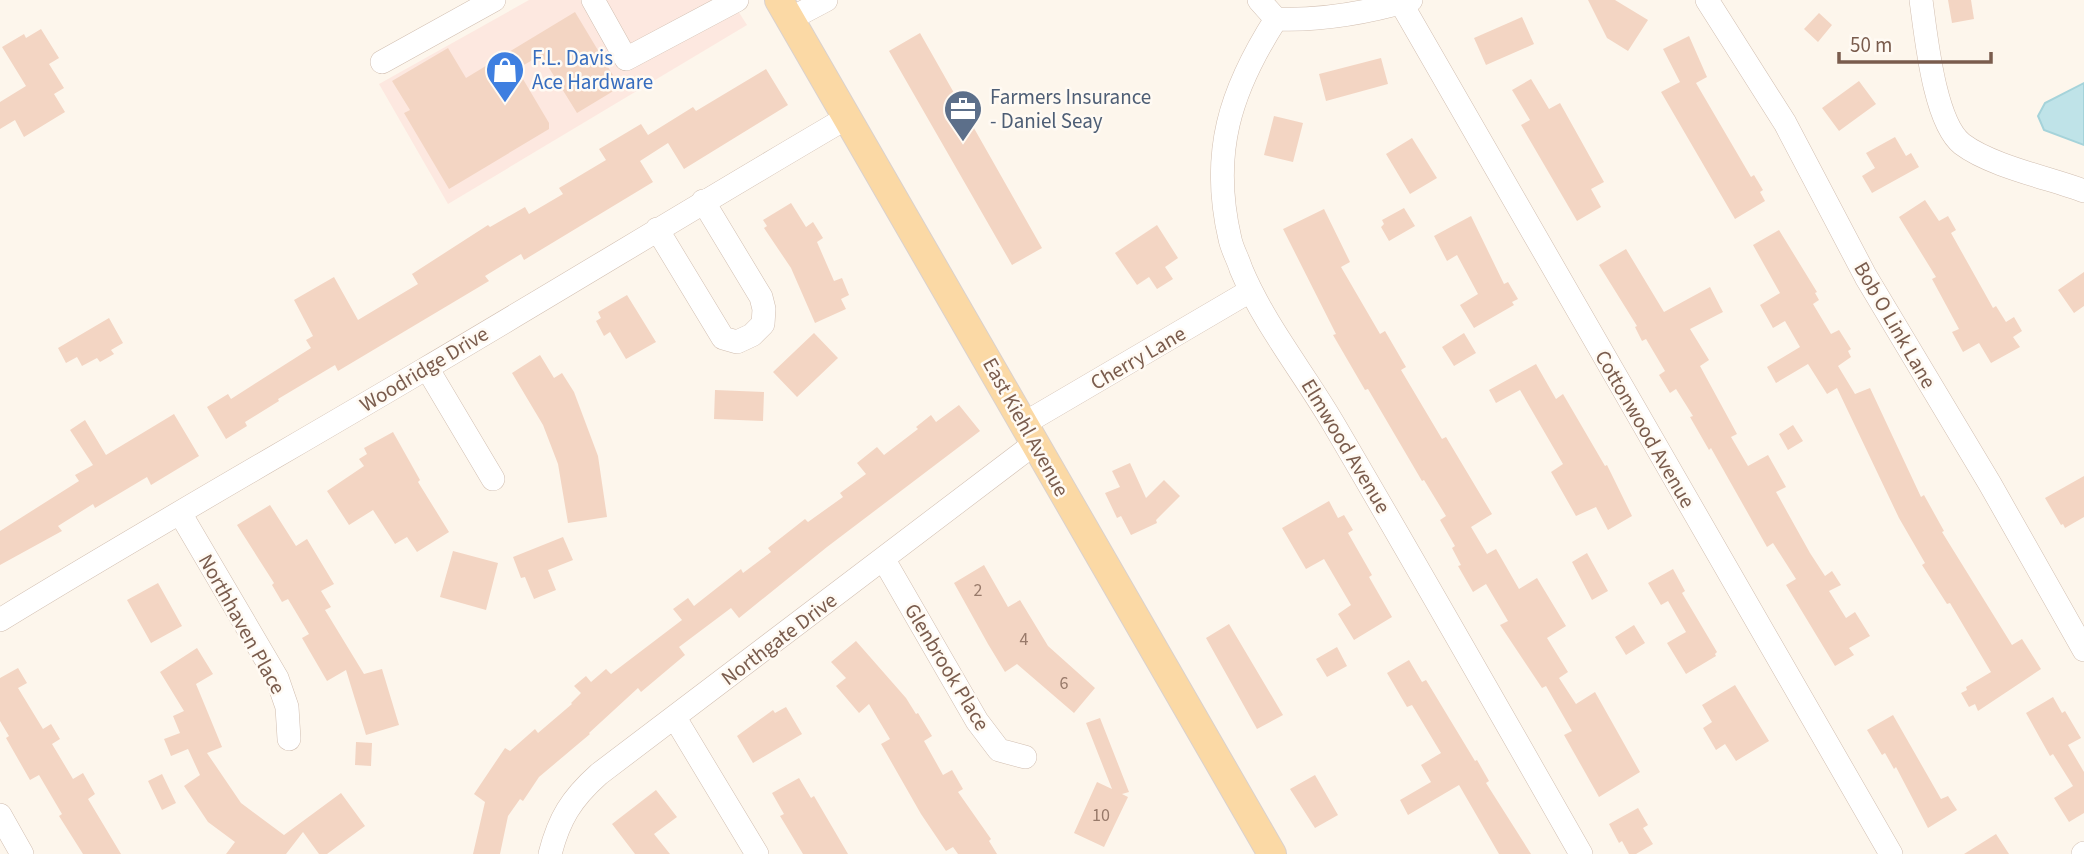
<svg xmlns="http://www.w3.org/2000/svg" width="2084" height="854" viewBox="0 0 2084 854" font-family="'Source Sans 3',sans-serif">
<rect width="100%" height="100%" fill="#fdf6ec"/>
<path fill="#fde8e0" d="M529,0H731L747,25L448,204L379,84Z"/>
<path fill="#bfe3e8" stroke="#a5d3da" stroke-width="2" d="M2084,83V145L2044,130L2038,116L2045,103Z"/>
<path fill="#f3d5c3" d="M1588,0H1615L1648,20L1628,51L1607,38Z
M1948,0H1971L1974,19L1952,23Z
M575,12L620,87L577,113L541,55L517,69L549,123V129L449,189L404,113L410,110L392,81L448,48L466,78Z
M1819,13L1832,25L1818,42L1804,29Z
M1522,17L1534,44L1486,65L1474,38Z
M41,29L59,58L49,64L64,88L54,94L65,112L24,137L15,120L0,129V102L26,86L2,47L24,34L26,38Z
M920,33L1042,248L1012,265L889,51Z
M1689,36L1707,77L1696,83L1751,177L1754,175L1763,190L1760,192L1765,201L1735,219L1661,92L1680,82L1663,49Z
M1381,58L1388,84L1326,101L1319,74Z
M766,69L788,105L684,169L668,143L640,161L653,182L524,260L521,254L485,276L489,281L338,371L335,365L278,399L279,401L245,422L247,426L226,439L207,407L228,394L231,399L311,348L306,340L313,336L294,300L334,277L358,320L418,284L412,274L488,225L490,227L525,207L529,214L563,194L559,188L606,160L599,149L641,124L648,135L693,107L696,111Z
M1531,79L1549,109L1560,103L1604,182L1591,189L1601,207L1577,221L1521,125L1530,120L1512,90Z
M1859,81L1876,104L1839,131L1822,108Z
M1274,116L1303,123L1293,162L1264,155Z
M1895,137L1906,156L1911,153L1919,167L1872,193L1862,176L1875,168L1866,153Z
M1412,138L1437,178L1410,194L1386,154Z
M1925,200L1939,221L1948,216L1956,230L1951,233L1993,308L1996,306L2006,322L2014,317L2022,331L2013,337L2020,347L1991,363L1979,343L1963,352L1952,332L1959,329L1932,279L1936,277L1899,217Z
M791,203L806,227L813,222L823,238L817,242L834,281L842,278L849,295L841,299L846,309L815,323L791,268L764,228L767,226L763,220Z
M1404,208L1415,226L1389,241L1381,227L1384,224L1382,220Z
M1324,209L1350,262L1341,267L1380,334L1385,331L1406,367L1401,370L1442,439L1446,437L1492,514L1471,527L1487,554L1496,549L1519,589L1537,578L1566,626L1547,638L1568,672L1559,678L1576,704L1595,692L1640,772L1599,797L1564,735L1572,731L1546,686L1542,688L1500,625L1508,621L1486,584L1473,592L1458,566L1461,565L1452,548L1455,546L1440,520L1446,516L1424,480L1422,481L1368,389L1365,390L1333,335L1336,334L1283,229Z
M1471,216L1504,284L1508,282L1518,299L1512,302L1514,305L1474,328L1460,305L1478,294L1457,255L1447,261L1434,236Z
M1157,225L1178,258L1165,267L1173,279L1157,289L1149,277L1137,285L1115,253Z
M1779,230L1817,292L1815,293L1819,300L1813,304L1831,334L1839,330L1851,349L1848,351L1851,357L1838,366L1855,394L1870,388L1921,497L1924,495L1944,531L1942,532L2012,645L2022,639L2041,669L1978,711L1975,704L1969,707L1961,693L1967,690L1966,687L1991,672L1950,603L1947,604L1922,565L1925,563L1899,518L1837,388L1827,394L1808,364L1776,383L1767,367L1800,347L1785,321L1773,328L1760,305L1780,293L1753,245Z
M1626,249L1664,312L1710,287L1723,312L1690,329L1709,360L1700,366L1737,434L1731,437L1748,466L1768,455L1786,487L1776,492L1810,553L1825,576L1832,571L1841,585L1829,591L1846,618L1855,612L1870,636L1849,648L1854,655L1835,666L1786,585L1796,579L1773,543L1767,547L1711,448L1709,450L1690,417L1693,416L1676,389L1670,393L1659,375L1665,371L1646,339L1642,341L1635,327L1637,326L1599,265Z
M2084,272V306L2074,313L2058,290Z
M627,295L656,342L626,359L610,332L604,336L596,321L601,318L598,312Z
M109,318L123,343L111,350L114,354L100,362L97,358L82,366L77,357L66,363L58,348Z
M814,333L838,358L797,397L773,372Z
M1464,333L1476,353L1454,366L1442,347Z
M540,355L554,378L562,373L574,392L598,456L607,517L568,523L558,464L543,425L512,373Z
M1536,364L1556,399L1563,394L1605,466L1607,465L1632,516L1608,530L1596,507L1576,516L1551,472L1563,464L1520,390L1496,403L1489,390Z
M715,390L764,392L763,421L714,419Z
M959,405L980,431L827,547L739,618L731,608L679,647L685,655L641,692L638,688L589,733L590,734L539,777L523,801L520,799L508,816L500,854H473L485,802L474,794L505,748L510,751L535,729L538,733L572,704L571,703L581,693L574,686L586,676L591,682L606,669L611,674L682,620L673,609L688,598L694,606L741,569L743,573L771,552L768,548L805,519L808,522L843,497L840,493L866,474L857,463L877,447L884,455L918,429L916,427L931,415L936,422Z
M174,414L199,456L151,485L147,477L95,508L93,504L58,526L62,531L0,565V531L79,481L75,475L93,465L70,430L85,420L106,455Z
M1793,425L1803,441L1788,450L1779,434Z
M393,432L420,480L418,482L449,532L417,552L407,537L395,544L373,510L349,525L327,491L364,466L359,459L367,454L364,448Z
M1130,463L1146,498L1164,480L1180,496L1156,520L1157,523L1131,535L1121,516L1117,518L1105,493L1120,487L1112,471Z
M2084,476V517L2065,528L2063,524L2061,525L2045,498Z
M1329,501L1338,518L1344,515L1353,530L1348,533L1372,575L1369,577L1392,617L1354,640L1338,614L1351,605L1324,559L1306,569L1282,528Z
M270,505L296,546L307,539L334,584L321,591L331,607L325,610L364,674L382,669L399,725L366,735L346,670L327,681L302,638L309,634L288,599L282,602L272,585L274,583L237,525Z
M563,537L573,560L548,570L556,590L534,599L525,577L521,578L513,557Z
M453,551L498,563L486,610L440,597Z
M1587,553L1608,591L1592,600L1572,562Z
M984,565L1008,607L1020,600L1048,646L1095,688L1074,713L1017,664L1005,672L988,644L954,583Z
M1673,569L1685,591L1682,593L1717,652L1715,654L1716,656L1686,674L1667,643L1686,632L1668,601L1661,605L1648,583Z
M158,583L182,626L151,643L127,600Z
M1229,624L1283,715L1257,729L1206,638Z
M1634,625L1645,643L1626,655L1615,637Z
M856,641L906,698L916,714L918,713L932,736L924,741L943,775L952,770L963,789L958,792L991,839L989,841L997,854H958L953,847L946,851L921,814L881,744L890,739L869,704L859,713L836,686L846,678L831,662Z
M1337,647L1347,666L1327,677L1316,659Z
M197,648L213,674L196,684L222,747L207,753L241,803L284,835L341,793L365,826L327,854H319L303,832L286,854H226L235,842L208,822L184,786L200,775L188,749L171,756L164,739L180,733L173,716L184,711L160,672Z
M1409,660L1422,682L1426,680L1475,761L1477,760L1489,781L1486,783L1531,854H1499L1459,785L1408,815L1400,800L1431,782L1421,765L1441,753L1412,705L1407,707L1387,673Z
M18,668L27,683L18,688L43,729L51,724L60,739L52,744L73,779L83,773L95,794L88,799L121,854H83L59,816L62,814L39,775L30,780L6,738L9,736L0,721V678Z
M1735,685L1769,741L1736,761L1725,744L1716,750L1703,728L1712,722L1702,705Z
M2053,697L2062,713L2065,711L2081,738L2068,745L2084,772V813L2069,822L2054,798L2073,786L2053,754L2050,756L2026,713Z
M786,707L802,734L753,763L737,736L773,710L775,713Z
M1893,715L1941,799L1948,796L1957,810L1928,828L1896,767L1894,769L1885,753L1882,755L1867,730Z
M1100,718L1129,792L1122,794L1128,797L1104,847L1074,833L1097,782L1112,789L1086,723Z
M356,742L372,743L371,766L355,765Z
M162,774L176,803L162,810L148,781Z
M1315,775L1338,815L1315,828L1290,789Z
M799,778L811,798L814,796L848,854H803L780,816L784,814L772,793Z
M656,790L677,817L654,834L670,854H635L612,824Z
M1638,808L1648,825L1643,828L1653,844L1636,854H1629L1622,841L1619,843L1609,824Z
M1996,834L2009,854H1964Z"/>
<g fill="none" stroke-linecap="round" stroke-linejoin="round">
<defs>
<path id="minor" d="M593,0L626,59L737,0
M1259,0L1276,19C1323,21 1366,13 1411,0
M1707,0L1785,123L1866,277L1990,484L2084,650
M1921,0C1926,35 1934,122 1962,144C1991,166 2049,178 2084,191
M1401,3L1891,854
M790,19L826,0
M1276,19C1230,91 1210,153 1230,239C1232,249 1238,259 1241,269C1264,324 1303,372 1333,423C1417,566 1499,710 1581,854
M382,62L494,0
M657,229L723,338L737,342L752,335L763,324L764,309L761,297L703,201
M427,368L493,479
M1025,423L1250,291
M180,513L277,678L287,707L289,739
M884,560L977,721L999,750L1025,757
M0,620C140,534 283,453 425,369C566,286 706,200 848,117
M675,718L757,854
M0,815L22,854
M550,854C559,819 571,799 599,774L1034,444
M2083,854L2084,853"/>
<path id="major" d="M779,0L1272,854"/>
</defs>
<use href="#minor" stroke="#d1beb0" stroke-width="24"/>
<use href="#major" stroke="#dad1cd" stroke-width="30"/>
<use href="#minor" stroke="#fff" stroke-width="23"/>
<use href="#major" stroke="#fbd9a5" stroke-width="28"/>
</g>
<defs>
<symbol id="shop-pin" viewBox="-11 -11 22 30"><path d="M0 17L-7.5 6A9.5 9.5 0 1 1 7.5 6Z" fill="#3f7fe0" stroke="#fffaf3"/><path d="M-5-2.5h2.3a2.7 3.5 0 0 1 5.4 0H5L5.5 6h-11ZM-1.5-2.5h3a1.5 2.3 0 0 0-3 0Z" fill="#fff"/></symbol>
<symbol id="office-pin" viewBox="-11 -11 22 30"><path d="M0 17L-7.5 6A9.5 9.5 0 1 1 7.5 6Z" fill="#5c6f8a" stroke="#fffaf3"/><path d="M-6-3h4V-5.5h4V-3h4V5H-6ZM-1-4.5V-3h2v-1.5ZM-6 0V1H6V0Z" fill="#fff"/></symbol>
</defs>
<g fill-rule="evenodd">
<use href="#shop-pin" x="483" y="48" width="44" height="60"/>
<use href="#office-pin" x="941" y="87" width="44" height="60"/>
</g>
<g text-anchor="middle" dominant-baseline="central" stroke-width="5" stroke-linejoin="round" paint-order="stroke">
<g font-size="18" fill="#987a6a">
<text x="978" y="590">2</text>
<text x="1024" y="639">4</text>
<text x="1064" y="683">6</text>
<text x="1101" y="815">10</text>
</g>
<g font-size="21" fill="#366cbe" stroke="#fffaf3" text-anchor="start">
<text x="532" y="58">F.L. Davis<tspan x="532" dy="24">Ace Hardware</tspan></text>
</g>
<g font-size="21" fill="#4e5e75" stroke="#fffaf3" text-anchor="start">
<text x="990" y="97">Farmers Insurance<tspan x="990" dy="24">- Daniel Seay</tspan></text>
</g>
<g font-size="21" fill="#7a5c4d" stroke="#fffaf3">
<text transform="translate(1895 325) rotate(60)">Bob O Link Lane</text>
<text transform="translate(1138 358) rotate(-30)">Cherry Lane</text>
<text transform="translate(424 369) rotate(-31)">Woodridge Drive</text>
<text transform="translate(1026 427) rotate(61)">East Kiehl Avenue</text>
<text transform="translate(1645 429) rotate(60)">Cottonwood Avenue</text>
<text transform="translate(1346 446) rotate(59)">Elmwood Avenue</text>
<text transform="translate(242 624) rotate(61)">Northhaven Place</text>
<text transform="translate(779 639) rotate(-37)">Northgate Drive</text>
<text transform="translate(947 667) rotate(59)">Glenbrook Place</text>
</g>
</g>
<path d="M1839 52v10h152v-10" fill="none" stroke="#7a5c4d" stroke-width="3.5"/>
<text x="1850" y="52" font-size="21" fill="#7a5c4d" stroke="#fffaf3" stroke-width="5" paint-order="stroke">50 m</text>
</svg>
